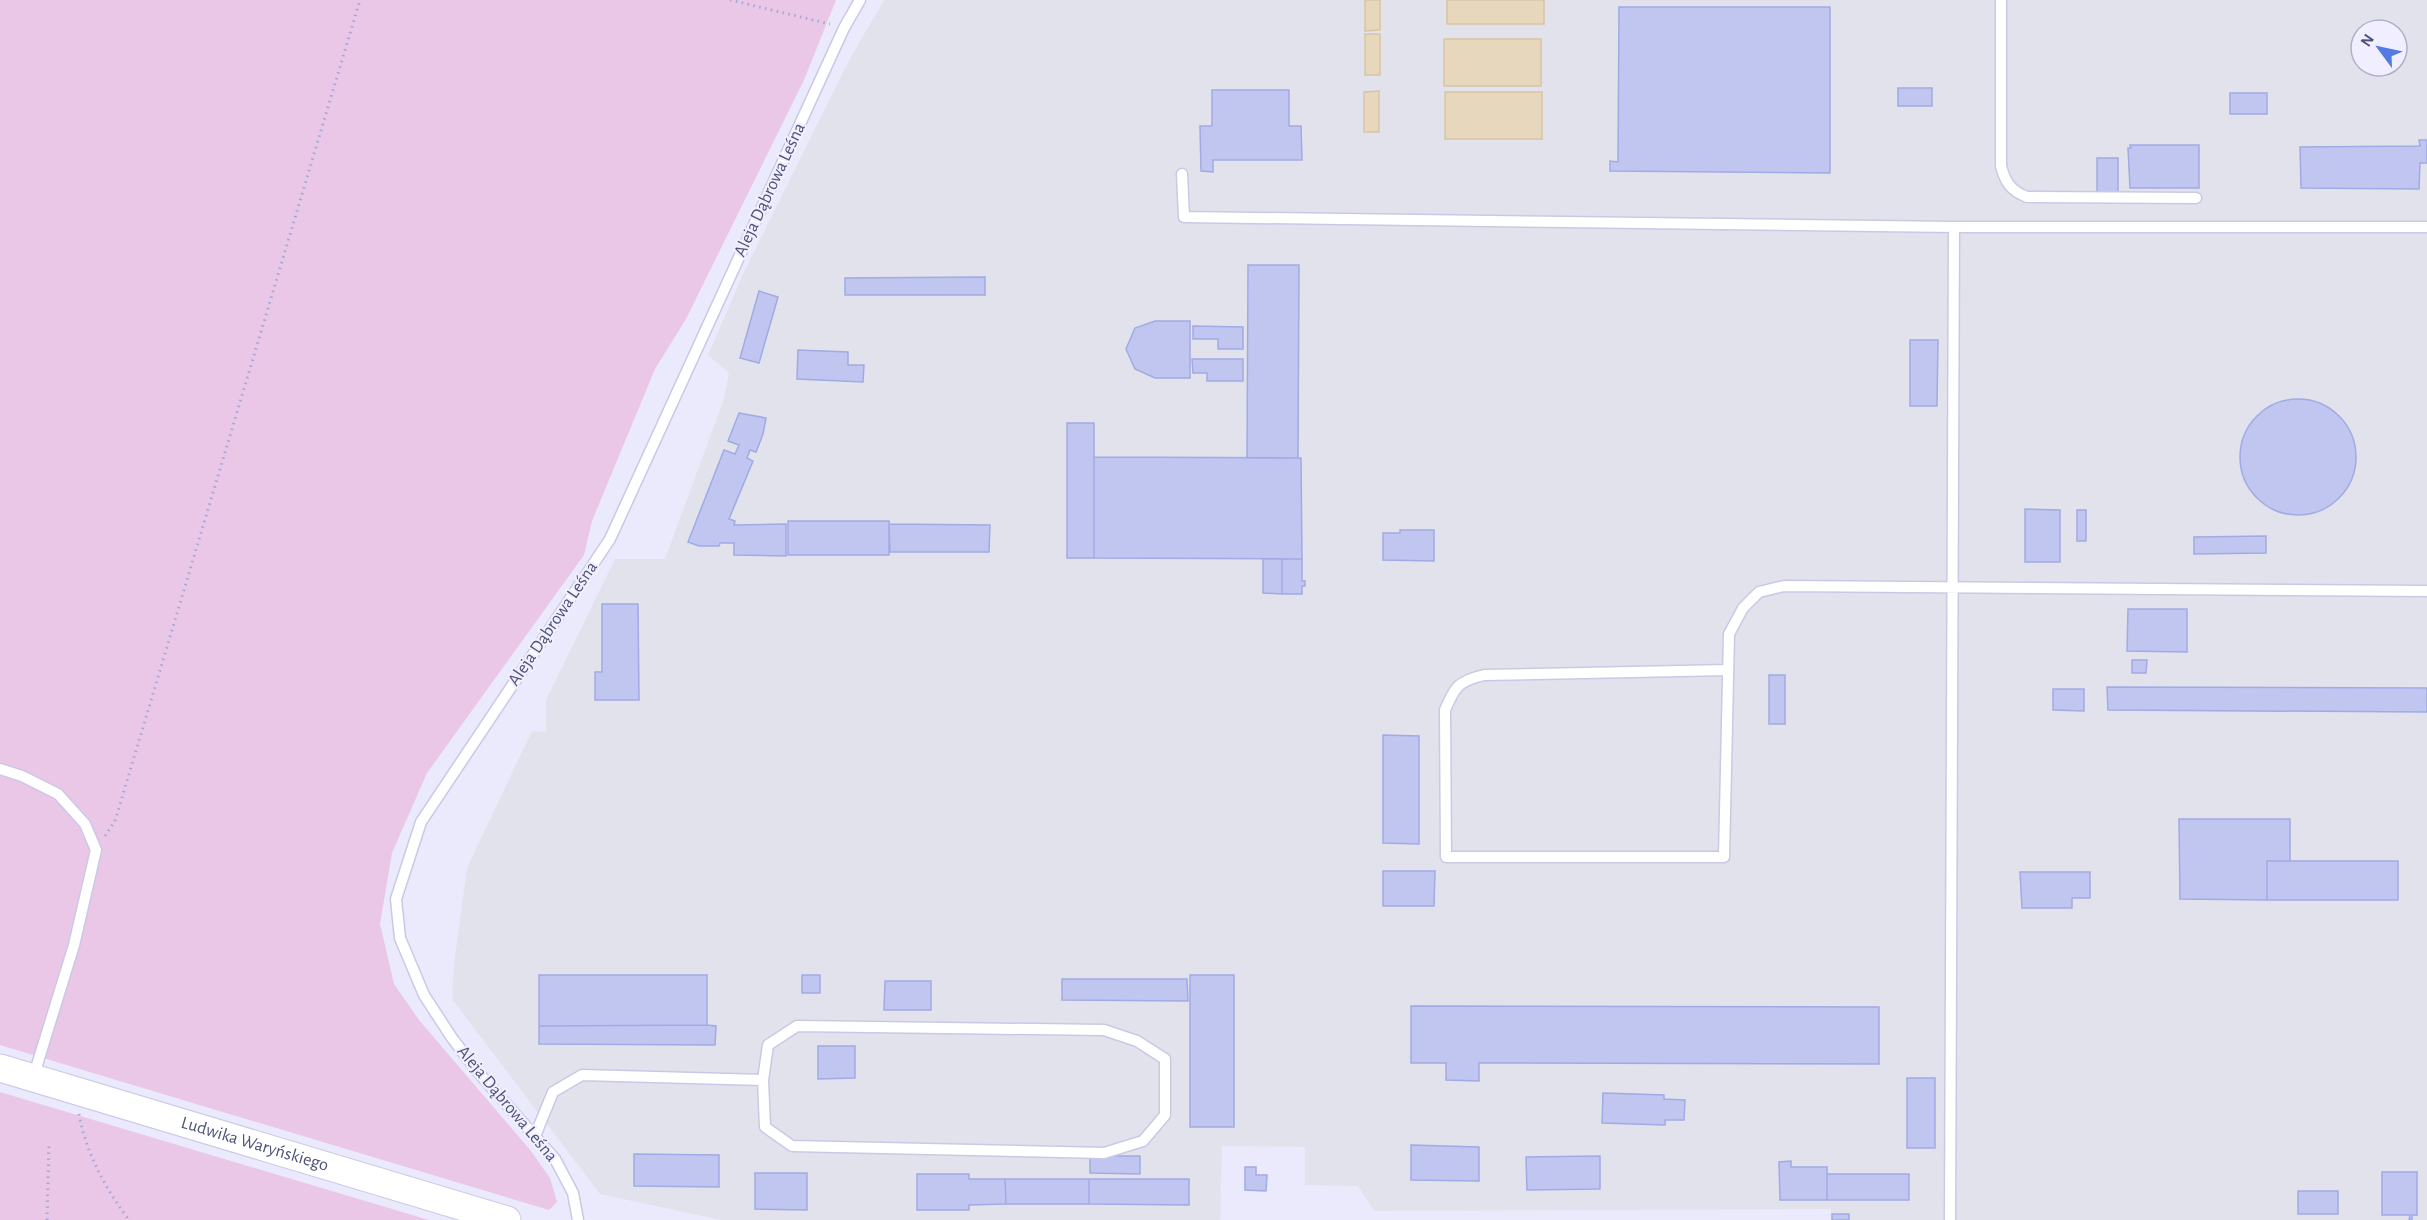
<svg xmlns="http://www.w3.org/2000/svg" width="2427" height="1220" viewBox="0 0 2427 1220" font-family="'Alegreya Sans',sans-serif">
<rect width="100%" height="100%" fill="#ebe9fc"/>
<path fill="#e2e2ed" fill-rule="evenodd" d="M884,0H2427V1220H1831V1209L1374,1211L1358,1186L1305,1185V1147L1222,1146L1220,1220H721L600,1194L452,999L454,964L467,868L532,731L546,732V700L615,559H665L724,399L729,373L708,355L745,270L847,64ZM2361,30H2397V66H2361Z"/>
<path fill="#eac7e7" d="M0,0H836L804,80L686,319L655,369L592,521L584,555L427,773L392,853L380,924L394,984L419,1020L531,1151L550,1178L557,1202L549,1210L0,1045Z
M0,1092L429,1220H0Z"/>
<path fill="#e6d7bd" stroke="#d7c5a3" stroke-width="1.5" d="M1365,0H1380V30L1365,31Z
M1447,0H1544V24H1447Z
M1365,34H1380V75H1365Z
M1444,39H1541V86H1444Z
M1379,91V132H1364V92Z
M1445,92H1542V139H1445Z"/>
<path fill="#c1c6f1" stroke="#a1aae3" stroke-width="1.5" d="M1619,7H1830V173L1610,171V161L1618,162Z
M1898,88H1932V106H1898Z
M1212,90H1289V126H1301L1302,160H1213V172L1201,171L1200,126H1212Z
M2230,93H2267V114H2230Z
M2419,140H2427V163H2420L2419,189L2301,188L2300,147L2420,146Z
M2130,145H2199V188H2130L2128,148H2131Z
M2097,158H2118V192H2097Z
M1248,265H1299L1298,458H1247Z
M985,277V295H845V278Z
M759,291L778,297L759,363L740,358Z
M1155,321H1190V378H1155L1135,369L1126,349L1135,328Z
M1193,326L1243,327V349H1218V339H1193Z
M1910,340H1938L1937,406H1910Z
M798,350L848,352V365H864L863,382L797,379Z
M1192,359H1243V381H1207V373H1193Z
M2240 457a58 58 0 1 1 116 0a58 58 0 1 1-116 0Z
M739,413L766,418L763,434L756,452L750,450L747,458L753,461L729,519L735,521L734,525L786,524V556L734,555V543H720L719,546H699L688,542L724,450L735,454L739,445L728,441Z
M1067,423H1094V558H1067Z
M1094,457L1301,458L1302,559L1094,558Z
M2025,509L2060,510V562H2025Z
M2077,510H2086V541H2077Z
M788,521H889V555H788Z
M889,524L990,525L989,552H890Z
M1400,530H1434V561L1383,560V533H1400Z
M2266,536V553L2194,554V537Z
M1263,559H1282V594L1263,593Z
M1282,559H1302V581H1305V586H1302V594H1282Z
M602,604H638L639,700H595V672H602Z
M2128,609H2187V652L2127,651Z
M2132,660H2147L2146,673H2132Z
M1769,675H1785V724H1769Z
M2107,687L2427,688V712L2108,710Z
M2053,689H2084V711L2053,710Z
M1383,735L1419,736V844L1383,843Z
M2179,819H2290V861H2267V900L2180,899Z
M2267,861H2398V900H2267Z
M1383,871H1435L1434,906H1383Z
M2020,872H2090V898H2072V908H2022Z
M539,975H707V1025L539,1026Z
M802,975H820V993H802Z
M1190,975H1234V1127H1190Z
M1062,979H1187L1188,1001L1062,1000Z
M885,981H931V1010H884Z
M1411,1006L1879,1007V1064L1479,1063V1081L1446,1080V1063H1411Z
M707,1025L716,1026L715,1045L539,1044V1026Z
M818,1046H855V1078L818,1079Z
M1907,1078H1935V1148H1907Z
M1603,1093L1664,1095V1099L1685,1100L1684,1120H1665V1125L1602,1123Z
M1411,1145L1479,1147V1181L1411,1180Z
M634,1154L719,1155V1187L634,1186Z
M1090,1156H1140V1174L1090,1173Z
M1600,1156V1189L1527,1190L1526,1157Z
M1791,1161V1167H1827V1200H1780L1779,1162Z
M1245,1167H1256V1175H1267L1266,1191L1245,1190Z
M2382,1172H2417V1215H2412V1220H2409L2410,1215H2382Z
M755,1173H807V1210L755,1209Z
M917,1174H969V1179H1005L1006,1204L969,1205V1210H917Z
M1827,1174H1909V1200H1827Z
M1005,1179H1089V1204H1006Z
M1089,1179H1189V1205L1089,1204Z
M2298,1191H2338V1214H2298Z
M1832,1214H1849V1220H1832Z"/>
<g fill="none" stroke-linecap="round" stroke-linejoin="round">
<defs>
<path id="service" d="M2001,0V166C2005,182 2011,191 2027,197L2196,198
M1182,174L1184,217L1954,227H2427
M1728,670L1484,675C1459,681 1455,686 1445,710L1446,857H1724L1729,634L1743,608L1759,592L1784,586L2427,591
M0,769L22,776L58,794L85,824L96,850L74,945L33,1078
M535,1136L553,1092L582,1075L763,1080L765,1127L792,1146L1104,1153L1143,1141L1165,1115V1059L1137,1041L1104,1030L797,1026L768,1045L763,1080
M578,1220L573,1193L555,1159L477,1071L452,1038L424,995L400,938L396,899L421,822L610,539L844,28L860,0
M1950,1220L1954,227"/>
<g id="tertiary">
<path id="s1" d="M0,1068L507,1220"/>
</g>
</defs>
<use href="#service" stroke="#c9c9e6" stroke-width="13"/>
<use href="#tertiary" stroke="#c9c9e6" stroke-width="29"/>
<path stroke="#a3a9d6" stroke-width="3" stroke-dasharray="1.5 4.5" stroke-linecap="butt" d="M730,0L830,24
M105,836L115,821L360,0
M79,1114C86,1153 105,1188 129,1220
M47,1220L49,1143"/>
<use href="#service" stroke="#fff" stroke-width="10"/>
<use href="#tertiary" stroke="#fff" stroke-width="27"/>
</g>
<g text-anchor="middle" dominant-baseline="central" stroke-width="4.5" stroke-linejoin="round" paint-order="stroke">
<g font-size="18" fill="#4c5376" stroke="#f1efff">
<text transform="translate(770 190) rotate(-65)">Aleja Dąbrowa Leśna</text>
<text transform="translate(553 624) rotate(-56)">Aleja Dąbrowa Leśna</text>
<text transform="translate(507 1104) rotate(50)">Aleja Dąbrowa Leśna</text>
<text stroke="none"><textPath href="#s1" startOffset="266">Ludwika Waryńskiego</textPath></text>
</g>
</g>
<g transform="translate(2379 48) rotate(303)"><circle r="28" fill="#f1efff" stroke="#afb1c8" stroke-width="1.5"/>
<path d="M0-4.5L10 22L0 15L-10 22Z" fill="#517be3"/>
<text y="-9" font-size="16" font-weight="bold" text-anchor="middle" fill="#4c5376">N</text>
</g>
</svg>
